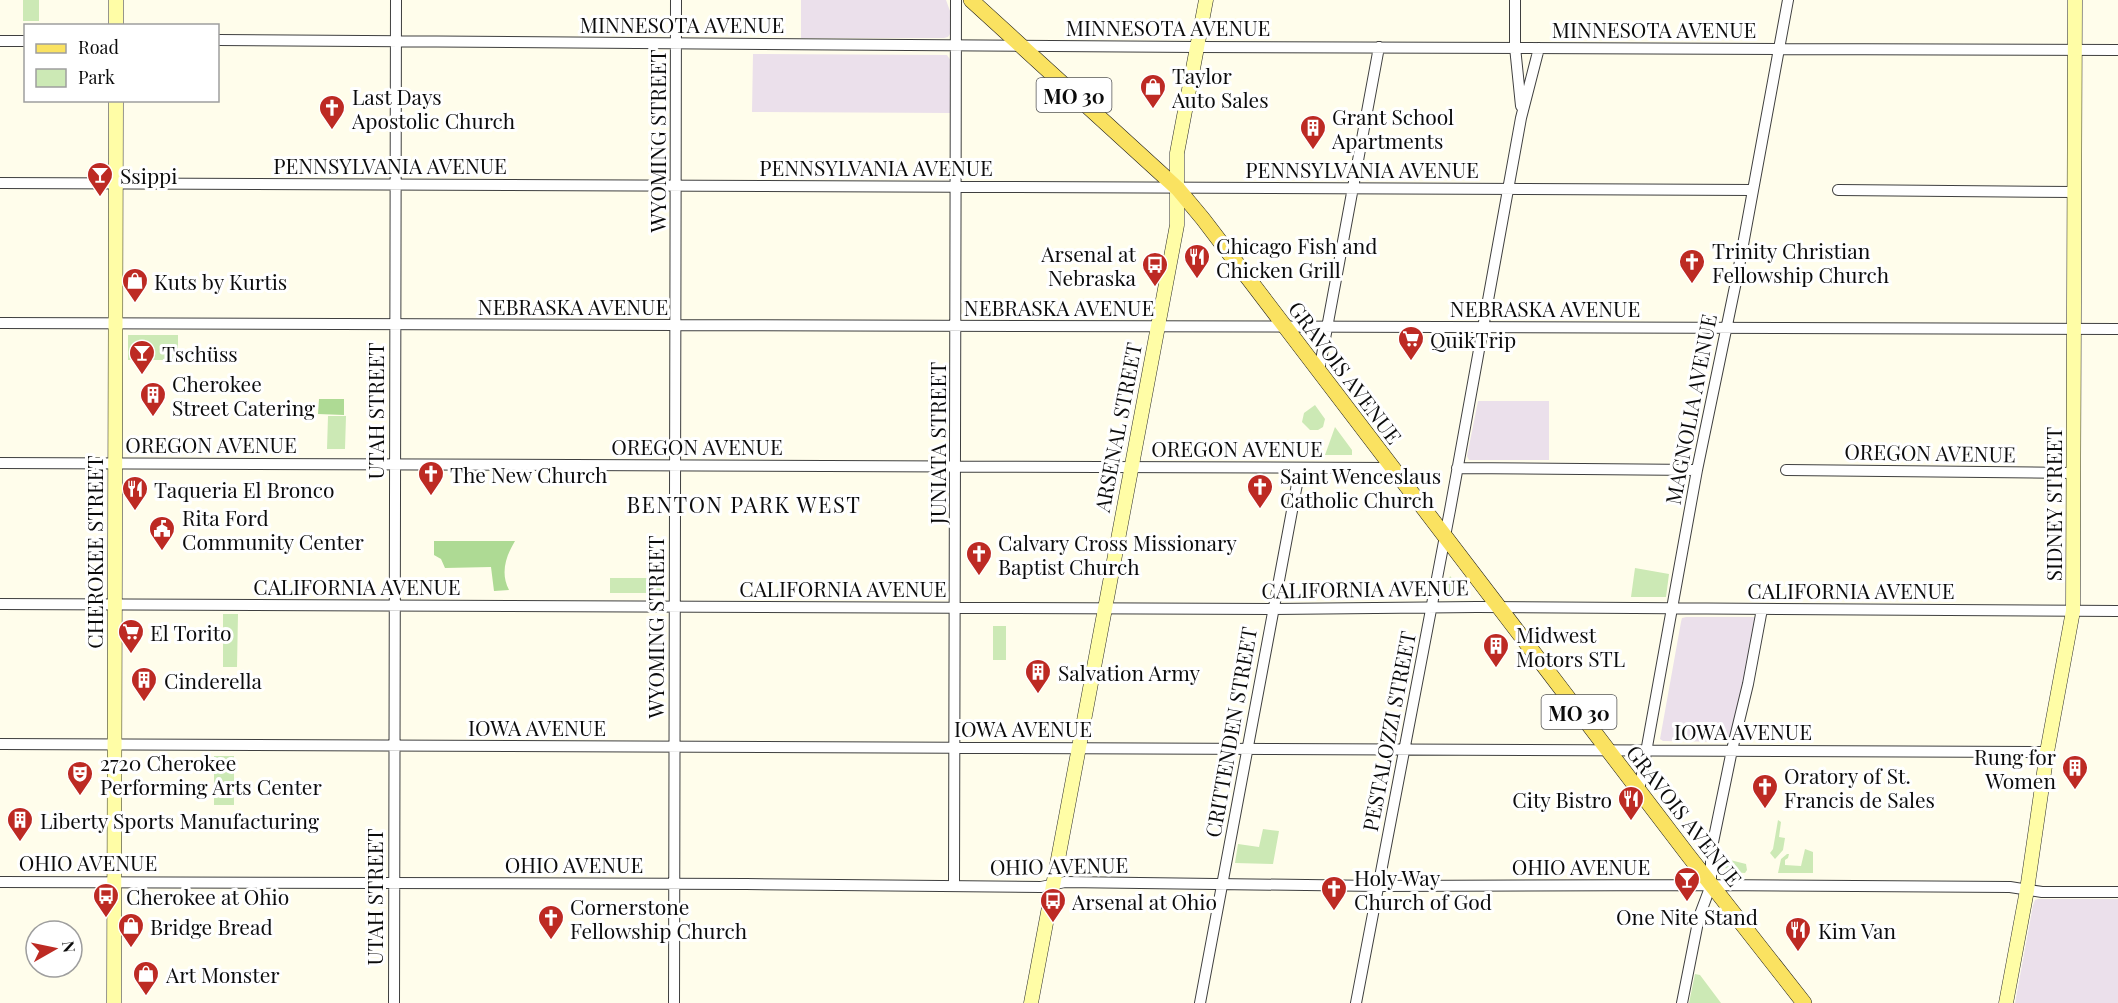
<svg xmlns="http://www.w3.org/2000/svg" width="2118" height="1003" viewBox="0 0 2118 1003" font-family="'Playfair Display',serif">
<rect width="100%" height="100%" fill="#fffdeb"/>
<path fill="#ebe0eb" d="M801,0H946L950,11V34L948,37L944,38H801Z
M753,54L947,55L951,61L950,113L752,112Z
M1478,401H1549V460H1469L1467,456Z
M1686,617H1757L1731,742L1663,741L1660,739L1681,622L1682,618Z
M2038,899H2118V1003H2015L2033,905L2035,900Z"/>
<path fill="#cce9b5" d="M23,0H39V21H23Z
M128,335H178V360H128Z
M1315,405L1325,419L1323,427L1318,430H1310L1302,422L1304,413Z
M328,416H346L345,449H327Z
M1335,427L1352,450V455H1325Z
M1635,568L1669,574L1666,597H1631Z
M1450,576L1465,594V596H1445Z
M610,578H663V591H660V593H610Z
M223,614H238L237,667H223Z
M993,626H1006V660H993Z
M214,756H234V805H214Z
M1778,820L1781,822L1779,837L1785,838L1783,850L1775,859L1770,853L1773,849Z
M1263,829L1279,831L1273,864L1235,863L1238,844L1259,847Z
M1805,849L1813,852V873H1778L1781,859L1787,854H1789L1788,858L1785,860V865L1801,866Z
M1722,858L1746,864L1747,870L1745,873L1729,872L1722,864Z
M1695,974L1700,975L1721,1003H1689Z"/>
<path fill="#aeda94" d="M319,399H344V415L318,414Z
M434,541H515C506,556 500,573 509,590L494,591L491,567L445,568L441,559L434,555Z"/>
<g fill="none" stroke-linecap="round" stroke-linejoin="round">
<defs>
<path id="street" d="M1515,0V47L1521,106
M218,40L1197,47L2118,50
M0,41H26
M0,183L1753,190
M1838,190L2075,192
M0,323L2118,329
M1319,371L1379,47
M0,463L1393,468
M1457,468L1697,470
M1786,470L2074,473
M0,604L1273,609L1477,607L2118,611
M0,744L2047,752
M1639,791L1697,470L1738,272L1788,0
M0,882L746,884L1041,887L1065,882L1378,886L1711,885L2010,887L2042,892H2118
M954,886L956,0
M394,1003L396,0
M674,1003L676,0
M1200,1003L1300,468
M1356,1003L1450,510L1521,118L1539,48
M1682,1003L1699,917L1711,885V852L1732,750L1748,684L1762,609"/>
<path id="secondary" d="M116,26V0
M114,1003L116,100
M1031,1003L1177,225V153L1206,0
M2006,1003L2027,890L2047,752L2073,611L2075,0"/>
<path id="primary" d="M971,0L1178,189L1203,219L1688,855L1804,1003"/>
</defs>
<use href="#street" stroke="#3f3f3f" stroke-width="12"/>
<use href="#secondary" stroke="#2e2e2e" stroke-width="15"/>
<use href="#primary" stroke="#1d1d1d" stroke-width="16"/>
<use href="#street" stroke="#fff" stroke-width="10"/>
<use href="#secondary" stroke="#fffda6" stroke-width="14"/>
<use href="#primary" stroke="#fae261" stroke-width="15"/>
</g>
<defs>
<symbol id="shop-pin" viewBox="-11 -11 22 30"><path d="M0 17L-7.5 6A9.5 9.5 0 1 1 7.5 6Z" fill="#bd2a23" stroke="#fff"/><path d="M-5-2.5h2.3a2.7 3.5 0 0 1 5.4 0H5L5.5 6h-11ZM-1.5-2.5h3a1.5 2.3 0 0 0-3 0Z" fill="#fff"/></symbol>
<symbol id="church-pin" viewBox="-11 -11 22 30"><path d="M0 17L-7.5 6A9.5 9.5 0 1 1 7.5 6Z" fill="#bd2a23" stroke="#fff"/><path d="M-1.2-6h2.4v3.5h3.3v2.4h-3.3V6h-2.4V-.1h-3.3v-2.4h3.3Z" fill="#fff"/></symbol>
<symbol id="building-pin" viewBox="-11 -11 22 30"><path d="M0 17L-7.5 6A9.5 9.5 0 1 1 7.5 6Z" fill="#bd2a23" stroke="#fff"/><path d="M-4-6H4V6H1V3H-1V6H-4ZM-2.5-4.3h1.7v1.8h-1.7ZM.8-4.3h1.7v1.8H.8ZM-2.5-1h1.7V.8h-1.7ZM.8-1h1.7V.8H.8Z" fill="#fff"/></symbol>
<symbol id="bar-pin" viewBox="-11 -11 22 30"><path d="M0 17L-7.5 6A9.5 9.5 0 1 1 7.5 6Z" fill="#bd2a23" stroke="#fff"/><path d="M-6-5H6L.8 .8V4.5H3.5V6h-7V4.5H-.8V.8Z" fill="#fff"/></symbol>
<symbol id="restaurant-pin" viewBox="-11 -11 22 30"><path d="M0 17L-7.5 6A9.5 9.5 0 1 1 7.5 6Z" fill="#bd2a23" stroke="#fff"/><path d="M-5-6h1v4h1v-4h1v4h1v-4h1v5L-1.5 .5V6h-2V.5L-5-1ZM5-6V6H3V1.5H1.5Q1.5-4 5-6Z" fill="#fff"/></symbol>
<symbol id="bus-pin" viewBox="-11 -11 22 30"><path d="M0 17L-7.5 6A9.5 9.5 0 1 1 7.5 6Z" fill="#bd2a23" stroke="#fff"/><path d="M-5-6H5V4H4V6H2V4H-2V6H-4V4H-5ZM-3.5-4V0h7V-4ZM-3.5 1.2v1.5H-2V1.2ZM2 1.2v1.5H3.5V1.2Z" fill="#fff"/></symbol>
<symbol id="supermarket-pin" viewBox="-11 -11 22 30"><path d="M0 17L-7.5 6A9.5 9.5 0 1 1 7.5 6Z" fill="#bd2a23" stroke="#fff"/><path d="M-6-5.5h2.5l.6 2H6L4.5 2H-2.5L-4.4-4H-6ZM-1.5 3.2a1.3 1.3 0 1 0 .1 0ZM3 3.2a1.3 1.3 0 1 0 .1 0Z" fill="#fff"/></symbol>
<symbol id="civic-pin" viewBox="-11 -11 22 30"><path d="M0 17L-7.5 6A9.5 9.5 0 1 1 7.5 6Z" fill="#bd2a23" stroke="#fff"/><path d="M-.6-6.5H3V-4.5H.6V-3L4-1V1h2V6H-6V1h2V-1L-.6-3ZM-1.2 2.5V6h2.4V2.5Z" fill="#fff"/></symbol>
<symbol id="theatre-pin" viewBox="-11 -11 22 30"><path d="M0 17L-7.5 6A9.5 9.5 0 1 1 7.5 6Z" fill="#bd2a23" stroke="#fff"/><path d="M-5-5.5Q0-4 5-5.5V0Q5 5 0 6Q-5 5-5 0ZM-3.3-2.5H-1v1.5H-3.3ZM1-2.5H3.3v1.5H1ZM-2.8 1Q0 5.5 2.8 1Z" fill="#fff"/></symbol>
</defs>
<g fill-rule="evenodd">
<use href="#shop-pin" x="1138" y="72" width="30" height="40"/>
<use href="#church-pin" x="317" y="93" width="30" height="40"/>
<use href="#building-pin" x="1298" y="113" width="30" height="40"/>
<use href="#bar-pin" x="85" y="160" width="30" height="40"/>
<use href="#restaurant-pin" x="1182" y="242" width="30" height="40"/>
<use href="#church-pin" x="1677" y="247" width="30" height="40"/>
<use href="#bus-pin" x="1140" y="250" width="30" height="40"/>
<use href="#shop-pin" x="120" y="266" width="30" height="40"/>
<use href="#supermarket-pin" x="1396" y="324" width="30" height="40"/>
<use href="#bar-pin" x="127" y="338" width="30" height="40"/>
<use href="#building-pin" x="138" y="380" width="30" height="40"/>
<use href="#church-pin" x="416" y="459" width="30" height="40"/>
<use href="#church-pin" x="1245" y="472" width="30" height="40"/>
<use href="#restaurant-pin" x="120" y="474" width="30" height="40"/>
<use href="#civic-pin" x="147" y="514" width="30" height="40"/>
<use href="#church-pin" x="964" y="539" width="30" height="40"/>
<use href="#supermarket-pin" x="116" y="617" width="30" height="40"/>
<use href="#building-pin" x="1481" y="631" width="30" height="40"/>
<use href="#building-pin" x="1023" y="657" width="30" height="40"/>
<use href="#building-pin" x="129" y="665" width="30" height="40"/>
<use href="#building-pin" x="2060" y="753" width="30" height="40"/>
<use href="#theatre-pin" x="65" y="759" width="30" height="40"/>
<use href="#church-pin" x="1750" y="772" width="30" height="40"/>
<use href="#restaurant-pin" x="1616" y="784" width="30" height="40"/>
<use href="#building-pin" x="5" y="805" width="30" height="40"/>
<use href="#bar-pin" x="1672" y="865" width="30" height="40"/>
<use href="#church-pin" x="1319" y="874" width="30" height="40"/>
<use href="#bus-pin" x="91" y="881" width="30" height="40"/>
<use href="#bus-pin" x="1038" y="886" width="30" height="40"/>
<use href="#church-pin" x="536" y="903" width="30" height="40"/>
<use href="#shop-pin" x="116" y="911" width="30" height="40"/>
<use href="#restaurant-pin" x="1783" y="915" width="30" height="40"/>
<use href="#shop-pin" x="131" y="959" width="30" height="40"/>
</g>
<g text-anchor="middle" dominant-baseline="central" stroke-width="6" stroke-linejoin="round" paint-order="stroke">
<g fill="#fff" stroke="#555" stroke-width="1.5">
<rect x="1036.5" y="78" width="75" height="34" rx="4.5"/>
<rect x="1541.5" y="695" width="75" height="34" rx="4.5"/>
</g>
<g font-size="20" font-weight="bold" fill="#0c0c0c">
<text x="1074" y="95">MO 30</text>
<text x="1579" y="712">MO 30</text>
</g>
<g font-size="21" fill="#0c0c0c" stroke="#fff">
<text x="682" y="24">MINNESOTA AVENUE</text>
<text x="1168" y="27">MINNESOTA AVENUE</text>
<text x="1654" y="29">MINNESOTA AVENUE</text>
<text transform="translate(657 141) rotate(-90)">WYOMING STREET</text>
<text x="390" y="165">PENNSYLVANIA AVENUE</text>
<text x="876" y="167">PENNSYLVANIA AVENUE</text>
<text x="1362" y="169">PENNSYLVANIA AVENUE</text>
<text x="573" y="306">NEBRASKA AVENUE</text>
<text x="1059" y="307">NEBRASKA AVENUE</text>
<text x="1545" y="308">NEBRASKA AVENUE</text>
<text transform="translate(1346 372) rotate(53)">GRAVOIS AVENUE</text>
<text transform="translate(1690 409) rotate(-79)">MAGNOLIA AVENUE</text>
<text transform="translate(375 411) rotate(-90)">UTAH STREET</text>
<text transform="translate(1117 427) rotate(-79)">ARSENAL STREET</text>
<text transform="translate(937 443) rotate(-90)">JUNIATA STREET</text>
<text x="211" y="444">OREGON AVENUE</text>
<text x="697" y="446">OREGON AVENUE</text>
<text x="1237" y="448">OREGON AVENUE</text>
<text transform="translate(1930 452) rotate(1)">OREGON AVENUE</text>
<text transform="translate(2053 504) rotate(-90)">SIDNEY STREET</text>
<text transform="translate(94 552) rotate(-90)">CHEROKEE STREET</text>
<text x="357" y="586">CALIFORNIA AVENUE</text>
<text x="843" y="588">CALIFORNIA AVENUE</text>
<text transform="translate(1365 588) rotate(-1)">CALIFORNIA AVENUE</text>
<text x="1851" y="590">CALIFORNIA AVENUE</text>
<text transform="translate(655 627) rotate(-90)">WYOMING STREET</text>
<text x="537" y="727">IOWA AVENUE</text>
<text x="1023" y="728">IOWA AVENUE</text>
<text transform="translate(1388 731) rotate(-79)">PESTALOZZI STREET</text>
<text x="1743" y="731">IOWA AVENUE</text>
<text transform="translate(1230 732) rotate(-80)">CRITTENDEN STREET</text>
<text transform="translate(1685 815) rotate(52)">GRAVOIS AVENUE</text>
<text x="88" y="862">OHIO AVENUE</text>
<text x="574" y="864">OHIO AVENUE</text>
<text transform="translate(1059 865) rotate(-1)">OHIO AVENUE</text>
<text x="1581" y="866">OHIO AVENUE</text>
<text transform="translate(374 897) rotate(-90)">UTAH STREET</text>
</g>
<g font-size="21" fill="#0c0c0c" stroke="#fff" text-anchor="start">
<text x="1172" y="75">Taylor<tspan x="1172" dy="24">Auto Sales</tspan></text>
<text x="352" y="96">Last Days<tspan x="352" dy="24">Apostolic Church</tspan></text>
<text x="1332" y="116">Grant School<tspan x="1332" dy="24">Apartments</tspan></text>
<text x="120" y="175">Ssippi</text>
<text x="1216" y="245">Chicago Fish and<tspan x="1216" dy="24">Chicken Grill</tspan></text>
<text x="1712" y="250">Trinity Christian<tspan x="1712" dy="24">Fellowship Church</tspan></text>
<text x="1136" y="253" text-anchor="end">Arsenal at<tspan x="1136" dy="24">Nebraska</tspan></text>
<text x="154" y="281">Kuts by Kurtis</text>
<text x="1430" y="339">QuikTrip</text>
<text x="162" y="353">Tschüss</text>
<text x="172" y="383">Cherokee<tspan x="172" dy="24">Street Catering</tspan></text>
<text x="450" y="474">The New Church</text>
<text x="1280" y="475">Saint Wenceslaus<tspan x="1280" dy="24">Catholic Church</tspan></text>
<text x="154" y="489">Taqueria El Bronco</text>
<text x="182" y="517">Rita Ford<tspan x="182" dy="24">Community Center</tspan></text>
<text x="998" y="542">Calvary Cross Missionary<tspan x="998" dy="24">Baptist Church</tspan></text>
<text x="150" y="632">El Torito</text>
<text x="1516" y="634">Midwest<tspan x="1516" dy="24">Motors STL</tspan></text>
<text x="1058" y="672">Salvation Army</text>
<text x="164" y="680">Cinderella</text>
<text x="2056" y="756" text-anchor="end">Rung for<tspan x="2056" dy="24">Women</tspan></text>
<text x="100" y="762">2720 Cherokee<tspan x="100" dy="24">Performing Arts Center</tspan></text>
<text x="1784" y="775">Oratory of St.<tspan x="1784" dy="24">Francis de Sales</tspan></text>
<text x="1612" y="799" text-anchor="end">City Bistro</text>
<text x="40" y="820">Liberty Sports Manufacturing</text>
<text x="1354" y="877">Holy Way<tspan x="1354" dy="24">Church of God</tspan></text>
<text x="126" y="896">Cherokee at Ohio</text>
<text x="1072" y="901">Arsenal at Ohio</text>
<text x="570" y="906">Cornerstone<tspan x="570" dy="24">Fellowship Church</tspan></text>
<text x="1687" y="916" text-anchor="middle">One Nite Stand</text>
<text x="150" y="926">Bridge Bread</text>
<text x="1818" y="930">Kim Van</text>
<text x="166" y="974">Art Monster</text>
</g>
<g font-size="22" letter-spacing="1.5" fill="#0c0c0c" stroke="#fff">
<text x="744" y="504">BENTON PARK WEST</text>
</g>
</g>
<rect x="24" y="24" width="195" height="78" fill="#ffffff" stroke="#9e9e9e" stroke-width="1.5"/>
<rect x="36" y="44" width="30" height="9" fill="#fae261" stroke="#9e9e9e" stroke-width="1.5"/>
<text x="78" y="54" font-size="18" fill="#0c0c0c">Road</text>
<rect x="36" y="69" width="30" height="18" fill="#cce9b5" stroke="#9e9e9e" stroke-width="1.5"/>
<text x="78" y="84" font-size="18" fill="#0c0c0c">Park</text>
<g transform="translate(54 949) rotate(81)"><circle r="28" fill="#ffffff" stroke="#9e9e9e" stroke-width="1.5"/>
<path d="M0-4.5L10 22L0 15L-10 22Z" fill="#bd2a23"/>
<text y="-9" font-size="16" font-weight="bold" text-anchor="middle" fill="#0c0c0c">N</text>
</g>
</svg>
